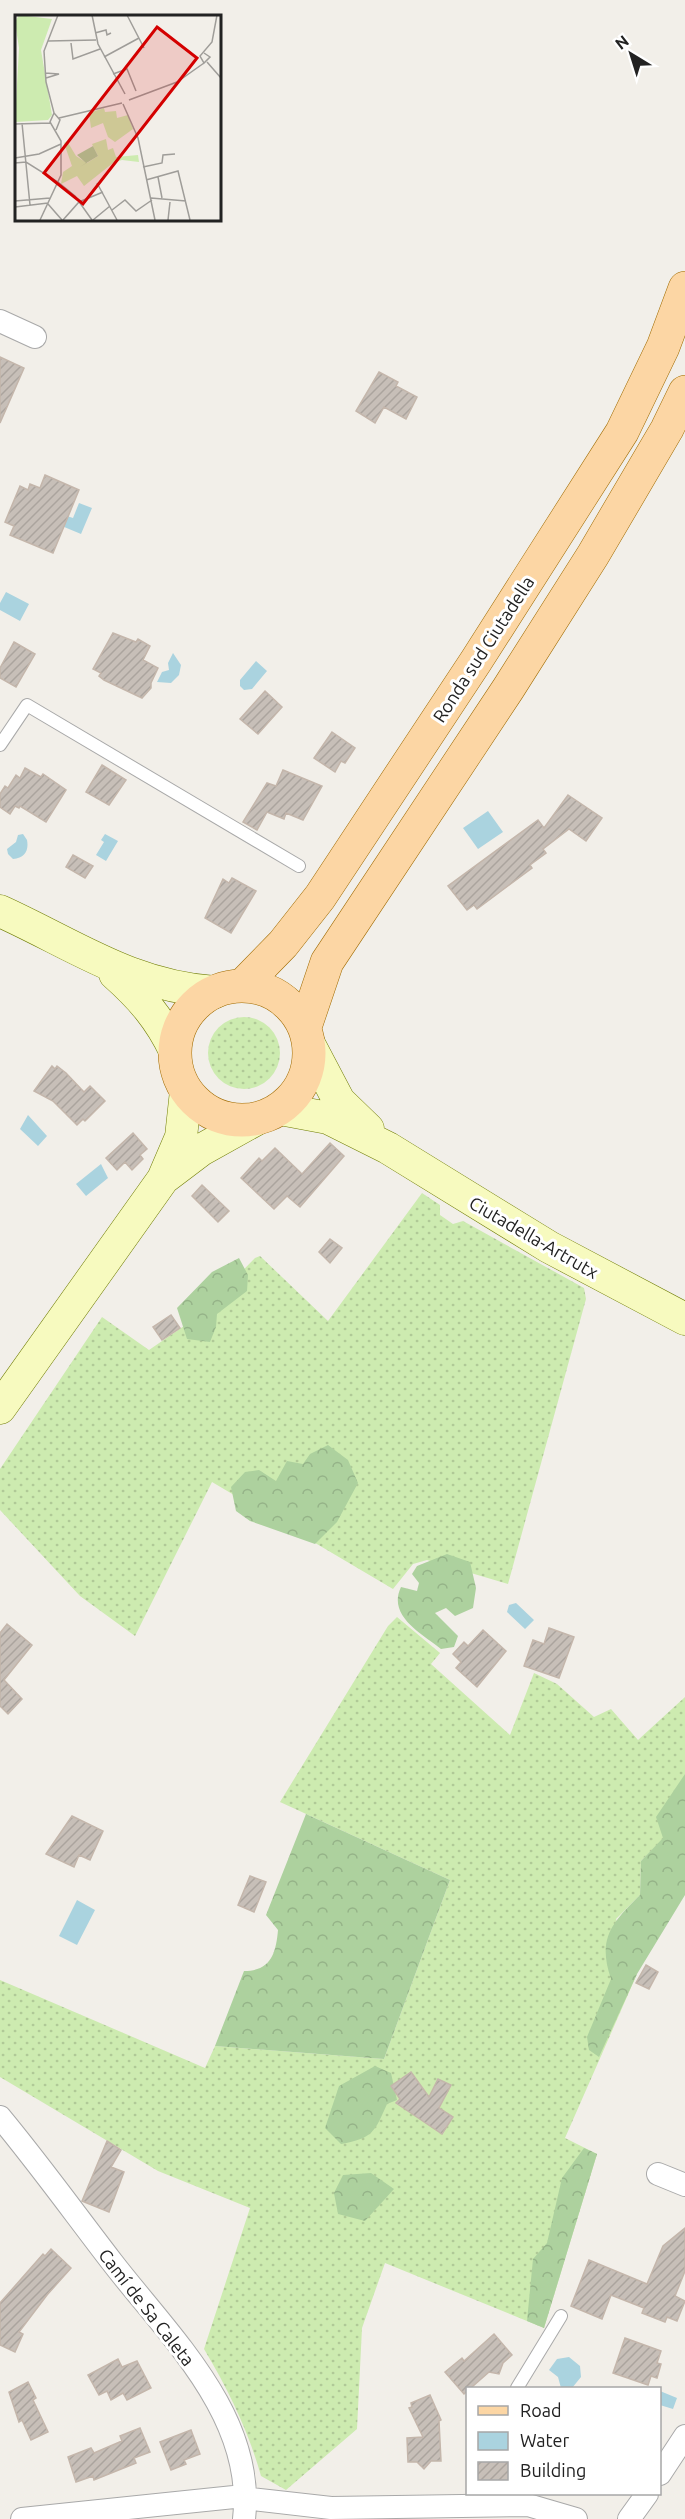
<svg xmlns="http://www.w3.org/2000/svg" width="685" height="2519" viewBox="0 0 685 2519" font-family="Ubuntu,sans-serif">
<defs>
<pattern id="grass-dots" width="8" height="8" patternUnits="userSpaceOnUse" patternTransform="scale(1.5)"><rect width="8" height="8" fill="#cdebb0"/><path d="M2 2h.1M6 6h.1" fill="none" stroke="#b0c997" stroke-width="1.8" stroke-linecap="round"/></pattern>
<pattern id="forest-crowns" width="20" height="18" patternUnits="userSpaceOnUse" patternTransform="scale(1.5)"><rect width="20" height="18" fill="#add19e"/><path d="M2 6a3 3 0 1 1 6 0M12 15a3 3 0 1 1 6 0" fill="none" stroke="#95b388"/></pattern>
<pattern id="building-hatch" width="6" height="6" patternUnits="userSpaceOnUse" patternTransform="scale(1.5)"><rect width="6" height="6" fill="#c7bfb8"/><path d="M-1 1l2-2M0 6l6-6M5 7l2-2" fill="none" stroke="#aba49e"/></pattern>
</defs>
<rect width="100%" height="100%" fill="#f2efe9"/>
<path fill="url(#grass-dots)" d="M208 1053a36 36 0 1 1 72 0a36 36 0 1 1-72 0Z
M422,1193L440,1205V1215L453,1224L463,1221L584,1288L586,1299L508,1584L427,1560L413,1564L393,1589L212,1482L135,1636L80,1596L0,1510V1469L102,1317L149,1350L197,1317L255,1258L260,1256L328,1321Z
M397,1617L440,1653L431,1664L510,1735L534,1673L557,1684L594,1717L611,1709L638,1740L685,1697V1774L664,1838L641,1861L640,1895L616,1919L637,1974L565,2138L597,2154L544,2328L385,2263L362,2328L357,2429L286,2490L261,2476C248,2430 229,2391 204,2349L250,2208L158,2171L0,2077V1980L205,2068L215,2046L384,2059L450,1880L280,1802L388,1626Z"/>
<path fill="url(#forest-crowns)" d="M239,1258L248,1275L247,1291L217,1314L216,1327L210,1342L187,1339L177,1308L212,1272Z
M328,1445L348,1460L358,1483L337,1522L315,1544L250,1521L236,1511L231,1487L245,1472L259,1470L276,1481L287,1461L303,1464L310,1454Z
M447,1554L470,1562L476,1588L473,1608L455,1616L446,1608L435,1613L458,1636L454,1647L441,1649C422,1634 387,1616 401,1587L417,1591L419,1583L412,1574L417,1566Z
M685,1774V1895L637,1974L599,2057L589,2050L587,2037L611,1979C597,1938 612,1923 640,1895L641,1861L663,1838L656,1817Z
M306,1814L450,1880L384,2059L215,2046L244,1971C271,1971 276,1953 278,1930L266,1915Z
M375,2066L391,2073L397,2100L387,2104C374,2133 373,2138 341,2144L325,2128L339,2086Z
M584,2148L597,2154L544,2328L527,2321L533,2259L547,2243L562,2178Z
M371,2173L394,2189L365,2221L338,2214L334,2193L343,2175Z"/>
<path fill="#aad3df" d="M79,503L92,508L81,534L57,524L61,514L73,518Z
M6,592L29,604L20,621L0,610V603Z
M173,653L181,665L179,675L171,683L157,682L162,672L169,670L168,663Z
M256,661L267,671L252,689L244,690L240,686V680Z
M488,811L503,832L478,849L463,828Z
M23,834L27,840C29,850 25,858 13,859L8,854L7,849L16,842L18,835Z
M105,834L118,841L106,861L96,855L104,842L101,840Z
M28,1115L47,1136L38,1146L20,1129Z
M101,1164L108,1178L86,1196L76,1184Z
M516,1603L534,1620L525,1629L507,1612L509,1605Z
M77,1900L95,1910L77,1945L59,1936Z
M569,2357L580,2366L581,2377L572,2388H561L558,2377L549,2370L557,2359Z
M660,2391L677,2398L673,2409L660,2405Z"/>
<path fill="url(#building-hatch)" stroke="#c4b6ab" stroke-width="1.5" d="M0,357L24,368L0,423Z
M379,372L398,382L396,386L417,397L406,419L384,407L375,423L356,411Z
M45,475L79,490L53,553L10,535L14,526L5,522L20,486L28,490L30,484L40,488Z
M113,633L136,642L138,639L150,646L143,660L158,668L151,683V688L142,698L104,680L99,676L101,673L93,669Z
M14,642L35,654L16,687L0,678V668Z
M265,691L282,707L258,734L240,719Z
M332,732L355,748L345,763L341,761L335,772L314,758Z
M102,765L126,780L109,805L86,792Z
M25,768L41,777L43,774L66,790L46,822L20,806L19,808L15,806L10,814L0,807V794L5,786L8,788L16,775L20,778Z
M283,770L322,786L303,820L286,813L284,819L267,812L257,830L243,822L267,783L276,786Z
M568,795L602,818L586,841L569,829L543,849L546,853L530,865L532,868L477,909L474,905L467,910L448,886L538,820L544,828Z
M73,855L93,866L85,878L66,867Z
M232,878L256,891L231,933L205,918L223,879L229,883Z
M52,1066L55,1069L57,1066L66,1073L84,1092L90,1086L105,1101L85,1121L83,1119L77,1125L53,1101L34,1091Z
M133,1133L147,1149L140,1155L143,1159L132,1170L125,1162L117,1170L106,1158Z
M330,1143L344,1156L300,1207L287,1196L274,1209L241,1178L259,1158L262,1161L275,1148L302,1174Z
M202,1185L229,1211L218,1222L192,1196Z
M330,1239L342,1248L330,1263L319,1252Z
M171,1315L180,1328L162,1340L153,1327Z
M7,1624L32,1645L4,1680L22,1699L8,1714L0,1706V1633Z
M549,1628L574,1637L559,1678L524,1666L533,1640L544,1644Z
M483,1630L506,1651L477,1687L456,1668L461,1662L453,1654L464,1642L468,1646Z
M72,1816L103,1831L90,1860L79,1855L74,1867L46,1854Z
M250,1876L266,1882L254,1912L238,1905Z
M646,1965L658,1972L649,1989L636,1983Z
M411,2072L429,2097L438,2079L451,2085L439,2108L453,2117L442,2134L396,2103L400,2099L391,2086Z
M107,2141L121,2150L111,2167L124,2172L109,2212L82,2201Z
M685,2228V2271L675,2296L685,2301L677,2321L667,2317L665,2322L642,2313L644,2308L611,2295L602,2319L571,2306L589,2260L647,2284L663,2246Z
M51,2249L71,2268L47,2295L19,2332L23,2334L15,2352L0,2345V2303L43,2254L45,2256Z
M494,2334L512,2355L503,2363L499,2374L489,2372L464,2394L445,2372L462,2358L464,2361Z
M625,2338L661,2351L657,2363L661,2364L657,2378L651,2376L648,2385L613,2373Z
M118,2359L122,2367L137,2361L151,2388L127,2400L123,2393L111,2400L107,2391L99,2395L88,2375Z
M28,2382L36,2398L33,2400L48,2432L31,2440L22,2420L19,2422L9,2392Z
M430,2395L441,2420L439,2421L441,2461H431L424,2469L417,2462H408L407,2438L423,2437L409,2408L412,2407L411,2403Z
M140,2428L150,2452L134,2458L136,2463L94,2480L93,2476L76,2482L68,2457L91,2448L94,2453L122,2441L120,2436Z
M191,2430L200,2454L184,2460L186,2464L171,2470L160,2442Z"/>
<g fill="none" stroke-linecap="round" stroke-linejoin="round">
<defs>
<path id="lane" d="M0,745L27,705L299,866
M517,2388L561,2316"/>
<path id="street" d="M0,321L35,337
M0,2117C39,2164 75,2214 112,2262C169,2336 256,2417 244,2519
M658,2174L685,2185
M660,2474L685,2436
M22,2519L234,2497L331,2508L528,2505L576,2519
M629,2519L647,2494"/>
<path id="secondary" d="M0,911C75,945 130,986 215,992
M115,974C141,997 160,1019 175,1051
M309,1044L339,1101L368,1129
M280,1109L328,1118L388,1148L549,1247L685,1319
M164,1178L201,1150L255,1120
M0,1408L163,1179L181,1137L186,1091"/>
<path id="primary" d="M175 1053a67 67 0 1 1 134 0a67 67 0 1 1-134 0Z
M242,986L283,944L320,897L476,661L622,432L663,347L685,288
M305,1027L327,962L508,689L593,555L667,429L685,392"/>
</defs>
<use href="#lane" stroke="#a9a9a9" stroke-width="14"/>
<use href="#street" stroke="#a9a9a9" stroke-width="24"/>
<use href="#secondary" stroke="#707d05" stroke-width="33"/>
<use href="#primary" stroke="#a06b00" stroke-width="34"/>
<use href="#lane" stroke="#fff" stroke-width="12"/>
<use href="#street" stroke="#fff" stroke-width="22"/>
<use href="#secondary" stroke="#f7fabf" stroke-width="32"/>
<use href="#primary" stroke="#fcd6a4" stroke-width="33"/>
</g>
<g text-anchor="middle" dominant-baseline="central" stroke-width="6" stroke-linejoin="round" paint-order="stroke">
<g font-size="18" fill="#222" stroke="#fff">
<text transform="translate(483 649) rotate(-57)">Ronda sud Ciutadella</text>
<text transform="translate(534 1237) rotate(30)">Ciutadella-Artrutx</text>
<text transform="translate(147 2307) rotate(52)">Camí de Sa Caleta</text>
</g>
</g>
<g transform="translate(15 15)">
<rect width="206" height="206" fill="#f2efe9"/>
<path d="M4,0L37,4L26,35L37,100L33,105L0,107L4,33L0,7ZM89,93L90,97L101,96L102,103L113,100L118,114L100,127L93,122L88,108L76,113L74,98ZM91,124L93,135L98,133L101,142L123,140L124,147L107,145L98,148L69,171L62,161L46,169L48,157L57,151L49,128L52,126L61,141L72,148L83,141L77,129Z" fill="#cdebb0"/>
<path d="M78,131L83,141L65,152L71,148L62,140Z" fill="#add19e"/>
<path fill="none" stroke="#9f9d99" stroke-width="1.5" d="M77,0L83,29L110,79M112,0L129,33M80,18L91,15L92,20L96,18M33,26L81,25M56,28L58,44L85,34M189,38L195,42L189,48L185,41L197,27L202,0M89,42L124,23M192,47L206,63M30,58L44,59L31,63M98,59L112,54L121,76M114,85L162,67L189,48M108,89L123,123L140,205M44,103L107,88M7,108L15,190M0,109L36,108M41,115L45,105L39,98L31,67L29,36L43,0M0,143L24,139L46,129M0,148L11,147L43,167L60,181L77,205M128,152L147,148L148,140L160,139M143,162L147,183M131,165L163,156L175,205M82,168L102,205M136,183L171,186M0,186L35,183M33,189L47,205M0,192L33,188M97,195L110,185L121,196L137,185M25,205L46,160V126L35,107L39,98M48,205L64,187L88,177M78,205L95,191M153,205L155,187"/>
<path fill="#d40000" fill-opacity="0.15" stroke="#d40000" stroke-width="3" d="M142,12L182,43L68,189L29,158Z"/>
<rect width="206" height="206" fill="none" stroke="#222" stroke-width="3"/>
</g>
<rect x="466" y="2387" width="195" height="108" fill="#ffffff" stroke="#a7a7a7" stroke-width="1.5"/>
<rect x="478" y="2406" width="30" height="9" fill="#fcd6a4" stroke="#a7a7a7" stroke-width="1.5"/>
<text x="520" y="2417" font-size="18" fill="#222222">Road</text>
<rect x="478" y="2432" width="30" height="18" fill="#aad3df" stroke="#a7a7a7" stroke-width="1.5"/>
<text x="520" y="2447" font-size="18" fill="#222222">Water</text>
<rect x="478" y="2462" width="30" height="18" fill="url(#building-hatch)" stroke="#a7a7a7" stroke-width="1.5"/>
<text x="520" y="2477" font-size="18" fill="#222222">Building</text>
<g transform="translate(631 54) rotate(322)" stroke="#ffffff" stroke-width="4.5" paint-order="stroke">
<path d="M0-4.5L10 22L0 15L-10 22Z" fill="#222222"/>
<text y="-9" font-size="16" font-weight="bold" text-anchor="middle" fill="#222222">N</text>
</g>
</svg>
